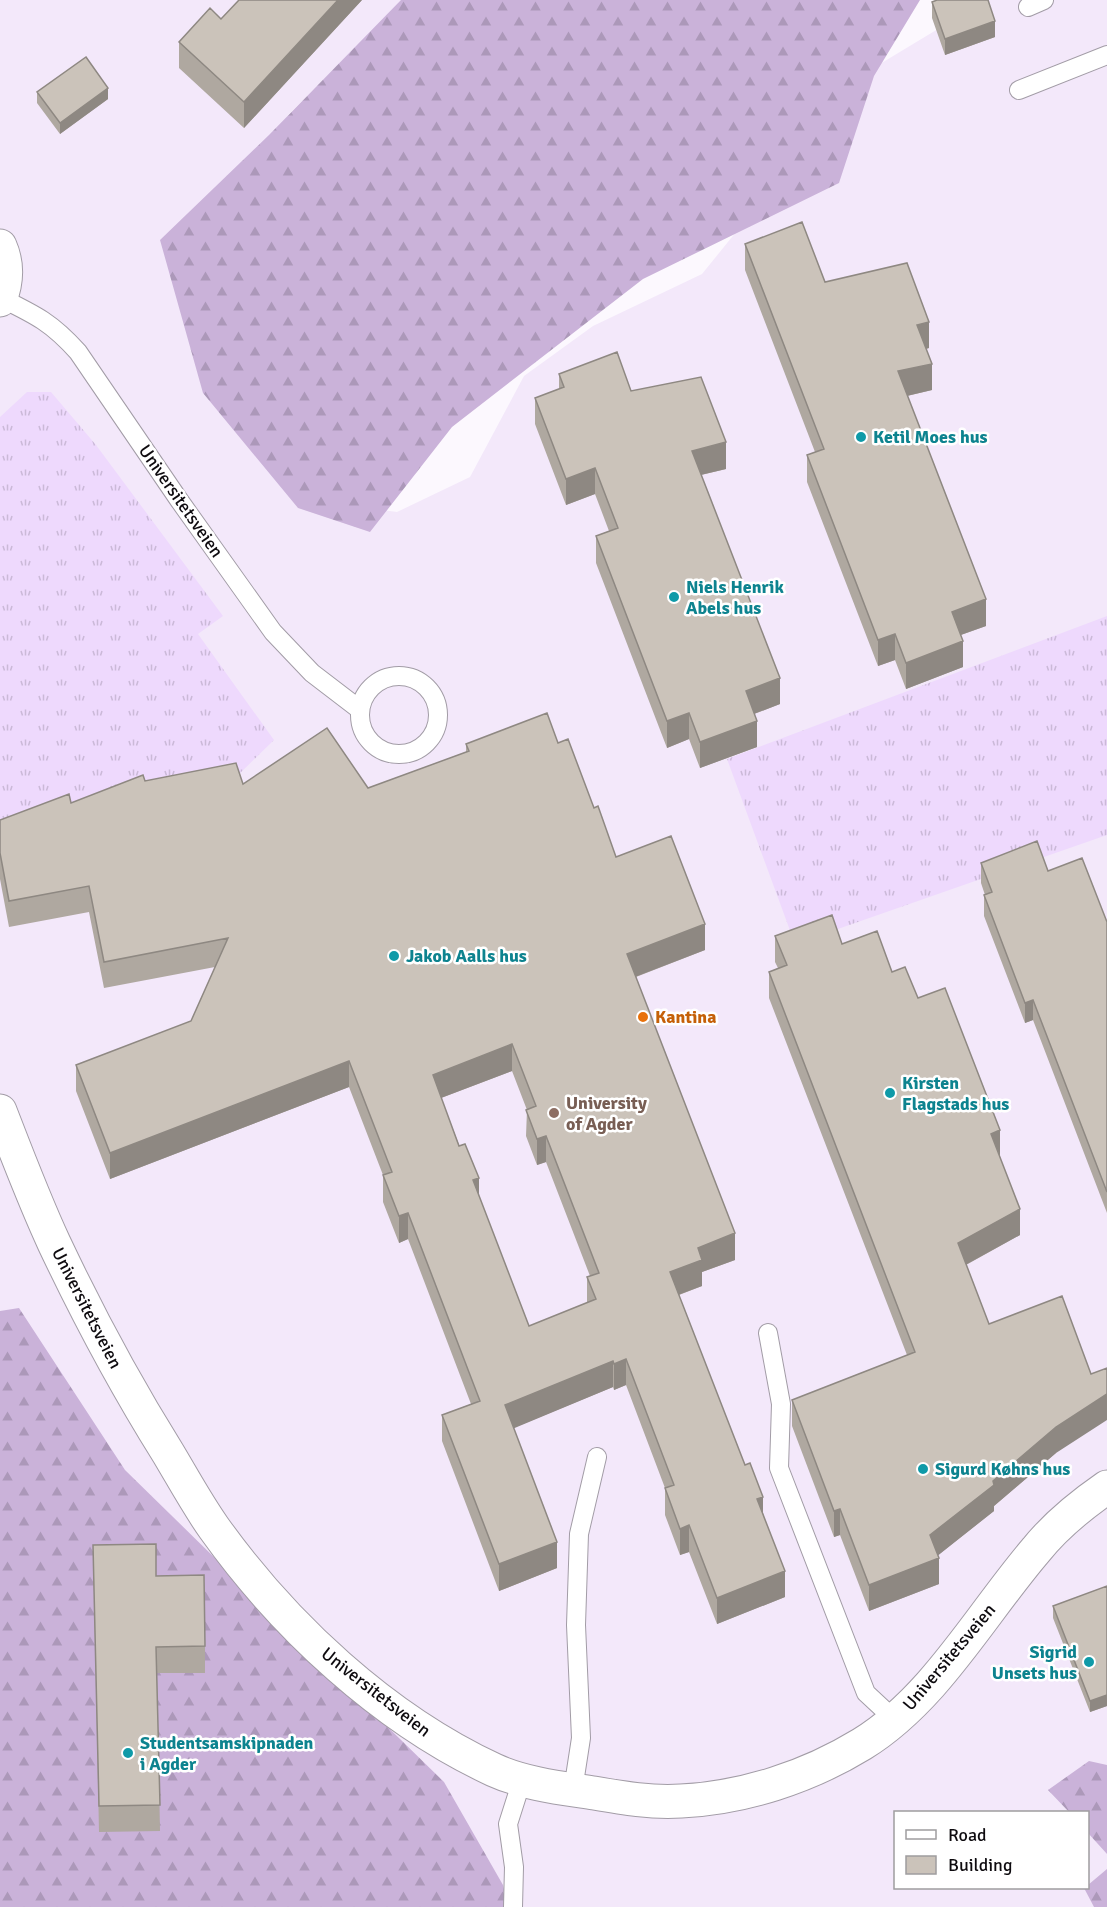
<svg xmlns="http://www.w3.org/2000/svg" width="1107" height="1907" viewBox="0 0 1107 1907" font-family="Signika,sans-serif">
<defs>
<pattern id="grass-tufts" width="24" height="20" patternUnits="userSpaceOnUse" patternTransform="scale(1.5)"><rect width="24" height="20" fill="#eed9fd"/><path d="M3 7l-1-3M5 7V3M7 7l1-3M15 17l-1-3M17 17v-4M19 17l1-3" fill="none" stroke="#cbb9d8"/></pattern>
<pattern id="forest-firs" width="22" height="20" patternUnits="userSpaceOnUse" patternTransform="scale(1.5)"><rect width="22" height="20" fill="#cab2d9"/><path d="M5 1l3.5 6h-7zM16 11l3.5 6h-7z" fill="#ac98b9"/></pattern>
</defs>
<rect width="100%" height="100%" fill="#fcf8fe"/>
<path fill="#f3e8fa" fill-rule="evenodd" d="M0,0H403L288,115L225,240L302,499L397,512L470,477L524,376L593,326L702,274L865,73L986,0H1107V1907H86L0,1714ZM896,1812H1088V1888H896Z"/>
<path fill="url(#grass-tufts)" d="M27,392H51L96,445L223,616L198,634L274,740L235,778L0,840V417Z
M1107,616V835L795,944L727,759Z"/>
<path fill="url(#forest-firs)" d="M401,0H920L874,76L839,183L643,279L452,427L370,532L298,508L203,393L160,240L269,135Z
M19,1308L125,1470L444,1782L503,1885L508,1907H0V1311Z
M1089,1761L1107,1765V1854L1088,1833V1812H1069L1048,1790Z
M1107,1869V1907H1094L1084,1888H1088V1885Z"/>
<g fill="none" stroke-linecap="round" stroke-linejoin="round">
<defs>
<path id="service" d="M1028,7L1044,0
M1019,90L1107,55
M1,298C36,315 52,323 78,352L179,500L273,632L312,673L359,709
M360 715a39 39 0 1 1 78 0a39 39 0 1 1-78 0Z
M768,1333L781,1404L779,1468L866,1693L895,1720
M573,1790L581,1738L576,1625L579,1534L597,1457
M513,1907L514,1867L508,1824L522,1780"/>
<path id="minor" d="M0,246C8,264 7,282 0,300
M0,1111C17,1155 34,1200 54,1243C88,1315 126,1386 168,1453C183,1478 197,1504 214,1528C284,1626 384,1719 494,1770C525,1784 561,1788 594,1793C623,1798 652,1803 681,1801C744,1798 808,1777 862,1744C935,1699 981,1614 1036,1550C1056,1525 1081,1505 1107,1487"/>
</defs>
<use href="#service" stroke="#a29ca6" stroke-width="20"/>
<use href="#minor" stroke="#a29ca6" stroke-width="35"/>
<use href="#service" stroke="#fff" stroke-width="18"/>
<use href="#minor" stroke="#fff" stroke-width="33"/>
</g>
<path fill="#afa8a0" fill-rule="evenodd" d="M362,0L244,128L179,68V42L221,19Z
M932,2L995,37L945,55L932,18Z
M37,92L108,99L60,134L37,103Z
M745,244L929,348L926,349L932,390L907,396L986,626L961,635L963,667L906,689L895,660L878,666L807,482V455L815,452L745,270Z
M559,374L631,391L726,469L701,475L780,704L754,714L757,747L700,768L689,739L667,748L596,563V536L609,531L595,494L566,505L535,424V398L559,389Z
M558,743L594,808L616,857L705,950L636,977L735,1260L702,1272V1286L679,1295L763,1513L785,1597L717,1624L689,1552L680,1555L665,1515V1488L626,1385L614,1390L613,1387L513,1428L557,1568L499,1591L442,1441V1415L471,1404L408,1239L399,1243L383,1202V1175L349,1087L110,1179L76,1091V1065L191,1021L215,967L104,988L89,912L9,927L0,879V820L71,803L145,781L368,788L466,752V744ZM512,1071L527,1110L526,1136L537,1165L546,1162L590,1276L587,1277V1303L529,1326L441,1098Z
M981,863L1048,871L1107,922V1213L1033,1020L1025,1023L984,916V895H985L981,883Z
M775,936L842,944L892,972L918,998L1000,1157L1020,1235L966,1265L989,1324L1056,1453L994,1506V1511L938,1555L939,1584L869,1611L840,1535L834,1537L792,1426V1400L907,1355L769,998V972L778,968L775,962Z
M93,1545L156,1576L205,1646V1673H157L160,1831L99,1832Z
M1107,1586V1706L1090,1712L1053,1618V1606Z"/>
<path fill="#8e8882" d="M338,0H362L244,128V102Z
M995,21V37L945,55V39Z
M108,88V99L60,134V123Z
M929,322V348L917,351V325Z
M932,364V390L898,398V371Z
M726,442V469L692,477V451Z
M595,468V494L566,505V479Z
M986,599V626L952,638V612Z
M895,634V660L878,666V640Z
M963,641V667L906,689V663Z
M780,678V704L746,717V691Z
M689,713V739L667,748V721Z
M757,721V747L700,768V742Z
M705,924V950L627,980V954Z
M1033,1000V1020L1025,1023V1003Z
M512,1044V1071L433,1101V1075Z
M349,1061V1087L110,1179V1153Z
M1000,1130V1157L991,1134Z
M546,1136V1162L537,1165V1139Z
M479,1178V1204L473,1180Z
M1020,1209V1235L958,1269V1243Z
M408,1213V1239L399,1243V1216Z
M735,1233V1260L702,1272V1286L670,1298V1272L698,1248Z
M626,1359V1385L614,1390V1364Z
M613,1361V1387L505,1432V1405Z
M1107,1394V1420L1056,1453L994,1506V1511L931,1561L939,1558V1584L869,1611V1585L930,1535L1056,1427Z
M763,1497V1523L757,1499Z
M840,1509V1535L834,1537V1511Z
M689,1525V1552L680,1555V1529Z
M557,1542V1568L499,1591V1564Z
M785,1571V1597L717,1624V1598Z
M1107,1695V1706L1090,1712V1701Z"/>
<path fill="#cbc3ba" stroke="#8e8882" stroke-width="1.5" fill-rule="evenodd" d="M239,0H338L244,102L179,42L210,8L221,19Z
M937,0H988L995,21L945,39L932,2Z
M86,57L108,88L60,123L37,92Z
M802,222L825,282L907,263L929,322L917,325L932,364L898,371L986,599L952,612L963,641L906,663L895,634L878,640L807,455L824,449L745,244Z
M617,352L631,391L701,377L726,442L692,451L780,678L746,691L757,721L700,742L689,713L667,721L596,536L618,528L595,468L566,479L535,398L564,387L559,374Z
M547,713L558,743L568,739L594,808L598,806L616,857L671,836L705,924L627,954L735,1233L698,1248L702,1260L670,1272L745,1465L750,1463L763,1497L757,1499L785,1571L717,1598L689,1525L680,1529L665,1488L674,1485L626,1359L614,1364L613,1361L505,1405L557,1542L499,1564L442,1415L480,1401L408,1213L399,1216L383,1175L392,1172L349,1061L110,1153L76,1065L191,1021L228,938L104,962L89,886L9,901L0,853V820L69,794L71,803L143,775L145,781L236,763L243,784L327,728L368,788L469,751L466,744ZM512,1044L536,1106L526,1110L537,1139L546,1136L599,1273L587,1277L596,1299L529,1326L473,1180L479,1178L465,1144L459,1146L433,1075Z
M1037,841L1048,871L1082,858L1107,922V1192L1033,1000L1025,1003L984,895L992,892L981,863Z
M832,915L842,944L877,931L892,972L905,967L918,998L945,988L1000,1130L991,1134L1020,1209L958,1243L989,1324L1062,1296L1091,1374L1107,1368V1394L1056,1427L993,1481L994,1485L930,1535L939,1558L869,1585L840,1509L834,1511L792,1400L915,1352L769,972L787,965L775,936Z
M156,1544V1576L204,1575L205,1646L156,1647L160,1805L99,1806L93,1545Z
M1107,1586V1695L1090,1701L1053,1606Z"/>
<g fill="#0f9aa8" stroke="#fff" stroke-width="2">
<circle cx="861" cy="437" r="6"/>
<circle cx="674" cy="597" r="6"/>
<circle cx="394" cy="956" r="6"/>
<circle cx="890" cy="1093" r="6"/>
<circle cx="923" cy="1469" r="6"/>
<circle cx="1089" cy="1662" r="6"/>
<circle cx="128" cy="1753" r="6"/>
</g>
<circle fill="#e8710a" stroke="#fff" stroke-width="2" cx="643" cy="1017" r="6"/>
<circle fill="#8d6e63" stroke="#fff" stroke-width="2" cx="554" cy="1113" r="6"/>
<g text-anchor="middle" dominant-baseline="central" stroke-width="5" stroke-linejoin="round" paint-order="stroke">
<g font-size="18" font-weight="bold" fill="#0d838f" stroke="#fff" text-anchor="start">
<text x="873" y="437">Ketil Moes hus</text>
<text x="686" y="587">Niels Henrik<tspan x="686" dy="21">Abels hus</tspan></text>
<text x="406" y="956">Jakob Aalls hus</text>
<text x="902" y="1083">Kirsten<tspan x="902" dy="21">Flagstads hus</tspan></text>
<text x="935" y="1469">Sigurd Køhns hus</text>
<text x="1077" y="1652" text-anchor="end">Sigrid<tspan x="1077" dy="21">Unsets hus</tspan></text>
<text x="140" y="1743">Studentsamskipnaden<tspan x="140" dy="21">i Agder</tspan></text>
</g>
<g font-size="18" fill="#0e0b0f" stroke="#fff">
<text transform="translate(181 501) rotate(55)">Universitetsveien</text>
<text transform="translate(87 1308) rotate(63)">Universitetsveien</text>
<text transform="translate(949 1657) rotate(-50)">Universitetsveien</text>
<text transform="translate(376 1692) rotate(38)">Universitetsveien</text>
</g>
<g font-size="18" font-weight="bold" fill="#c56008" stroke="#fff" text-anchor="start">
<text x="655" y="1017">Kantina</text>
</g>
<g font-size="18" font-weight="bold" fill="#785e54" stroke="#fff" text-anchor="start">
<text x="566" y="1103">University<tspan x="566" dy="21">of Agder</tspan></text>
</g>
</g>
<rect x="894" y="1811" width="195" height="78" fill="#ffffff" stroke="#9f9d9f" stroke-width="1.5"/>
<rect x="906" y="1830" width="30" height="9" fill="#ffffff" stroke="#9f9d9f" stroke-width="1.5"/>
<text x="948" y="1841" font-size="18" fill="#0e0b0f">Road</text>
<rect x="906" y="1856" width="30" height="18" fill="#cbc3ba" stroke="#9f9d9f" stroke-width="1.5"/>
<text x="948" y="1871" font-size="18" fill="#0e0b0f">Building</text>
</svg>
